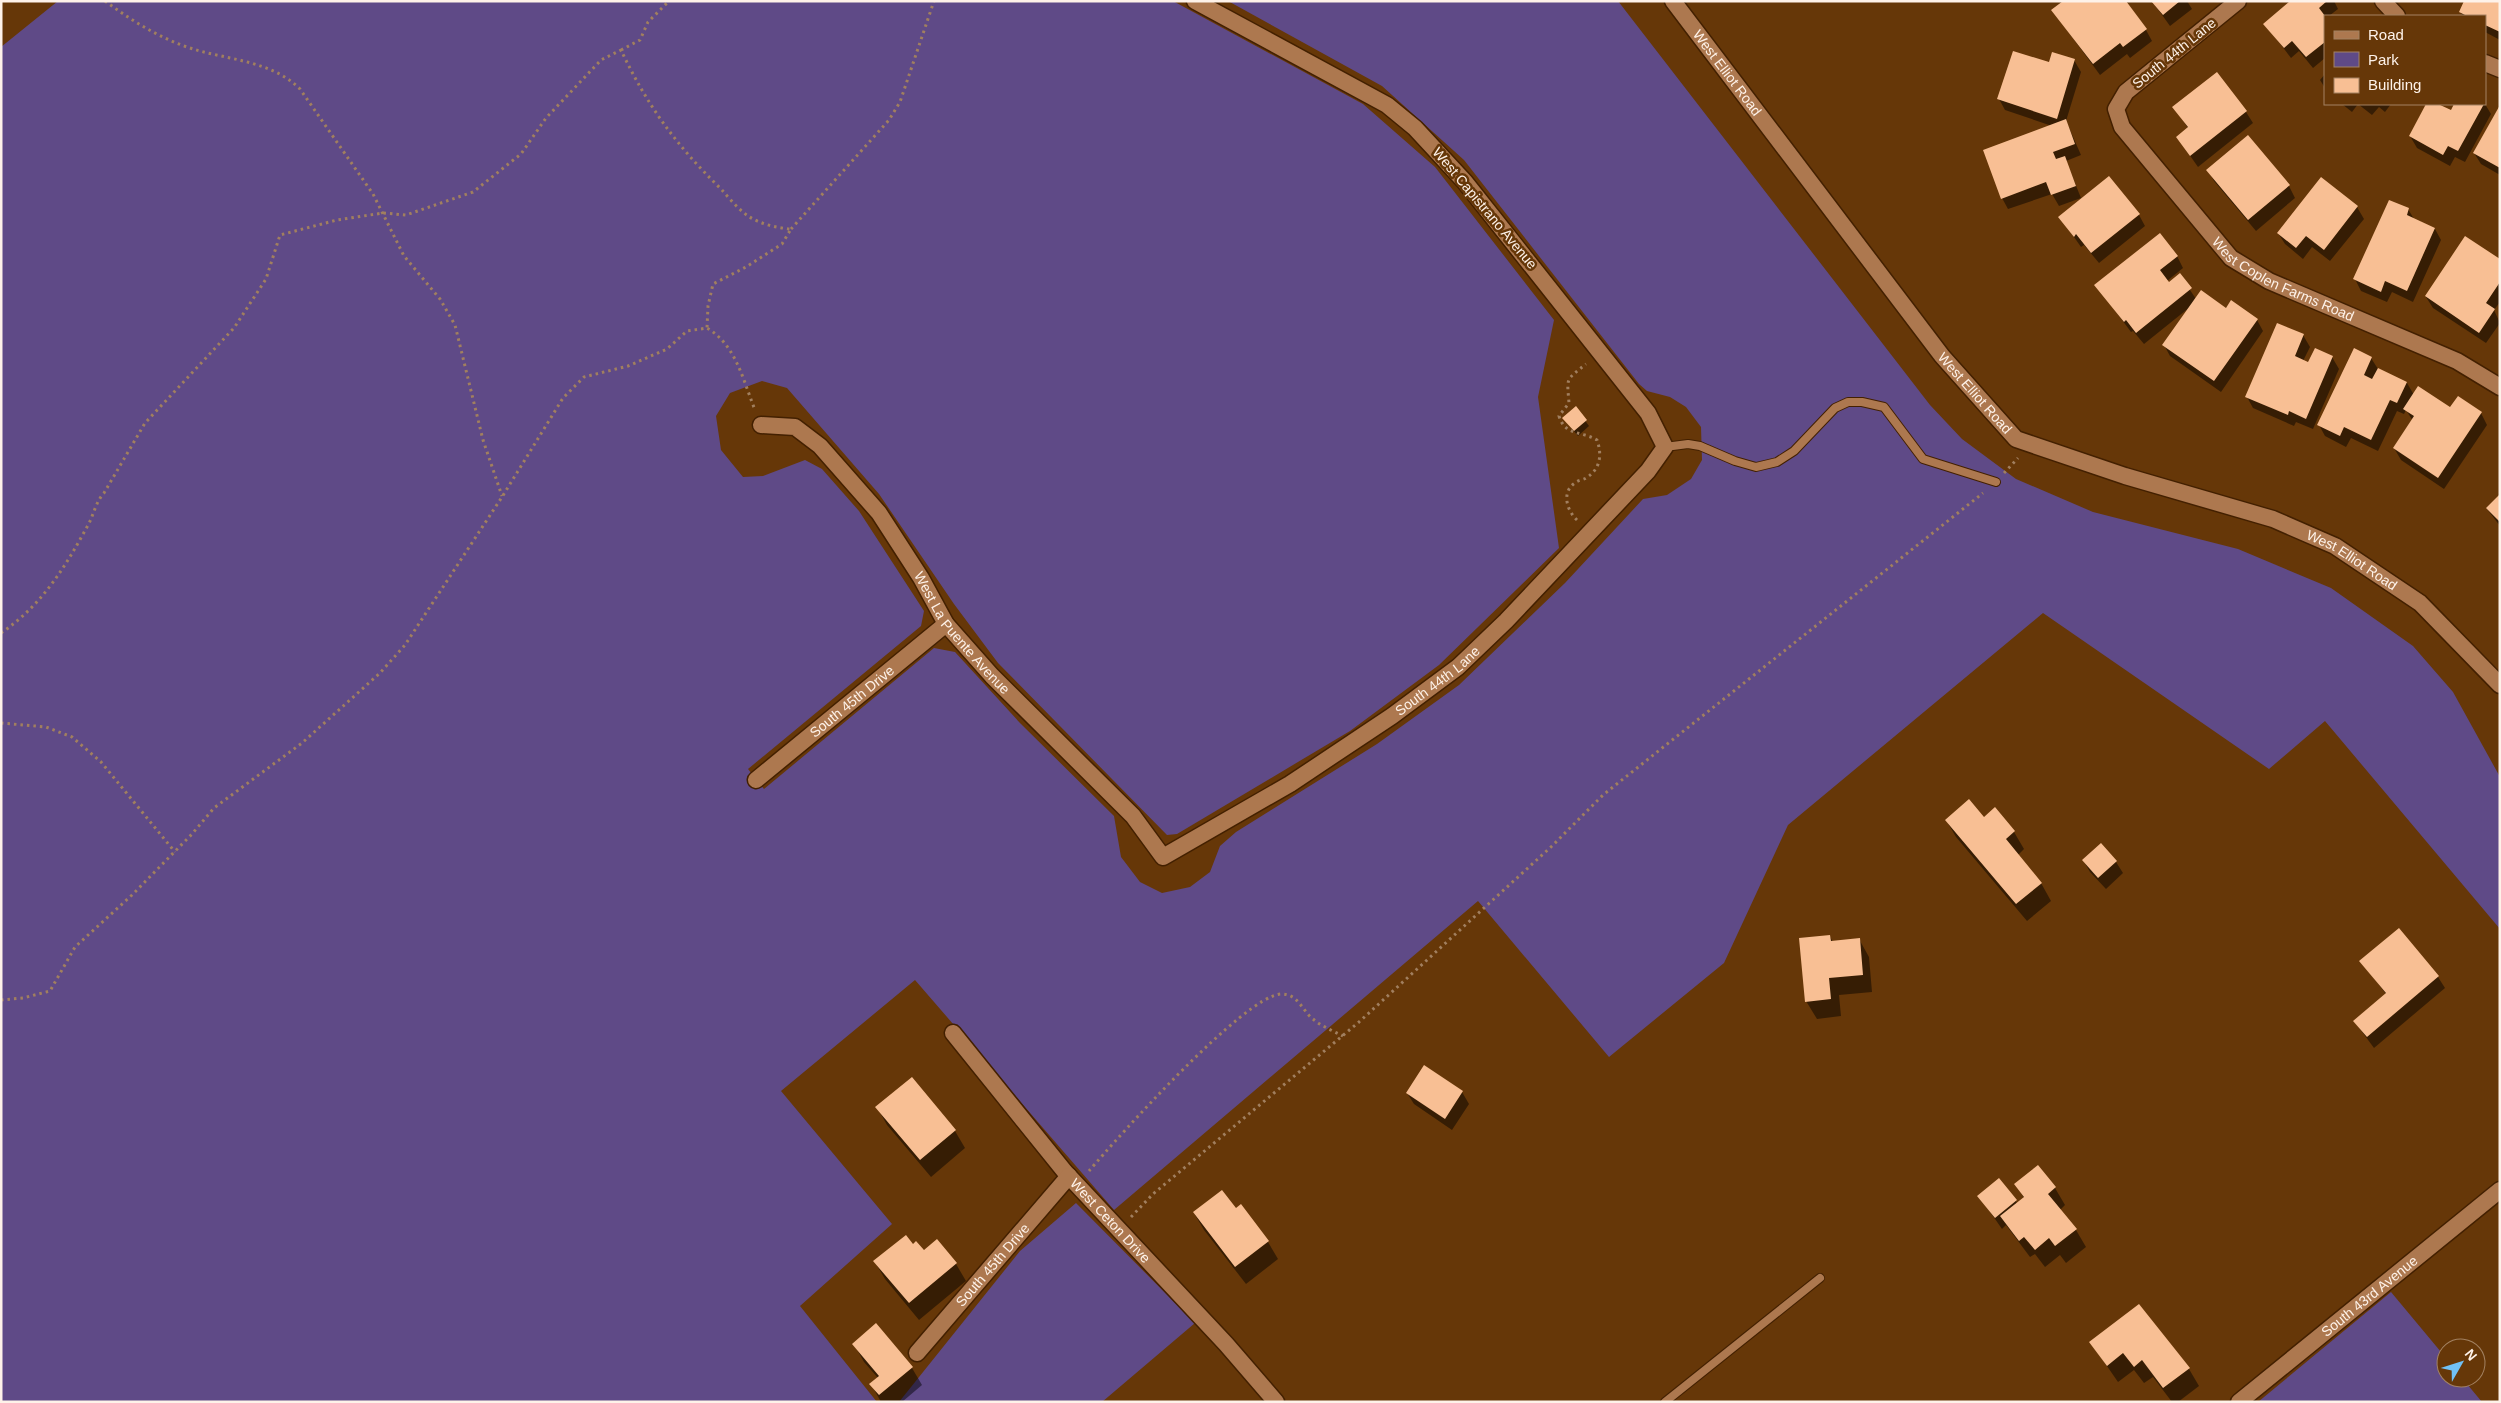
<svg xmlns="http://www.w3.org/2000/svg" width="2501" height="1403" viewBox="0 0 2501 1403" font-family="Helvetica,sans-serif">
<rect width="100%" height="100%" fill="#663708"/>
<path fill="#5f4a87" d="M58,1H1173L1363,104L1435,167L1554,320L1538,397L1559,548L1439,665L1350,731L1177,834L1167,835L998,663L954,604L879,494L787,388L762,381L730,393L716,416L721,450L743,477L763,476L805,460L822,469L859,511L924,611L921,626L748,769L764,789L934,648L955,652L1020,723L1114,816L1121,857L1140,882L1162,893L1190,887L1210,872L1220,846L1236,832L1377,744L1459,685L1565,583L1643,499L1667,495L1691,479L1702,460L1701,427L1686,407L1670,397L1647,391L1639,384L1464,160L1382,86L1228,1H1618L1930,405L1962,439L2016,479L2093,512L2238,549L2331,588L2413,646L2453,692L2500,777V929L2325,721L2269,769L2043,613L1788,825L1724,963L1609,1057L1478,901L1114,1210L915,980L781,1091L892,1224L800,1306L877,1402H1V47Z
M1076,1203L1195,1323L1102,1402H899L1020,1251Z
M2391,1292L2446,1358V1378H2462L2482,1402H2258Z"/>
<path fill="#0007" d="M2152,1H2187L2192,9L2170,26Z
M2292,1H2334L2338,9L2329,16H2325V58L2313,68L2299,51L2291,58L2265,24Z
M2500,1V40L2485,32V16H2463L2460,12Z
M2053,11L2146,30L2152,41L2130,58L2127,54L2100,75Z
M2074,60L2081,72L2066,121L2081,155L2066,161L2081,198L2059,206L2052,194L2008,209L2002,198L2052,126L2005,110L1999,99L2050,64Z
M2325,74V88L2320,80Z
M2342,104H2391L2385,112L2379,107L2372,115L2358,104L2352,112Z
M2428,104H2436L2451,112L2455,104H2485L2491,114L2465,162L2455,157L2450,166L2417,148L2410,136Z
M2174,107L2246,112L2253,123L2198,167L2177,137L2188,128Z
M2500,108V175L2481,164L2474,153Z
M2208,170L2289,186L2295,198L2256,231L2214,181Z
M2357,207L2364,219L2330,261L2312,247L2303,259L2285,244L2278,233Z
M2408,209L2414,219L2435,229L2441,240L2413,302L2392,292L2387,302L2361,291L2355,279Z
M2139,215L2145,226L2099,263L2084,245L2081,247L2060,217Z
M2177,256L2183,268L2167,281L2169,284L2180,275L2196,299L2257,320L2263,331L2221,392L2170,356L2164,345L2190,307L2144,344L2133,331L2131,332L2096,285Z
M2500,261V302L2494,310L2500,323L2486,343L2433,308L2426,297Z
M2303,335L2310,347L2303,361L2309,364L2332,357L2339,369L2313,429L2296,422L2294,426L2253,408L2247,397Z
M2371,358L2378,369L2407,383L2414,395L2450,409L2481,413L2487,425L2444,489L2401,460L2394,448L2413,421L2406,410L2404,414L2397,411L2378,451L2351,438L2346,447L2325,436L2319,425Z
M1576,408L1589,426L1578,436L1567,423Z
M2500,496V526L2487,509Z
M1995,809L2014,832L2024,849L2018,855L2041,883L2051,901L2027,921L1956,837L1946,820L1983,818Z
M2101,845L2116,862L2123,873L2106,889L2090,872L2083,860Z
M2399,929L2438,977L2445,988L2374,1048L2354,1021L2386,994L2361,961Z
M1830,937L1833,942L1859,939L1869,957L1872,992L1839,995L1841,1016L1817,1019L1806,1001Z
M911,1079L955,1131L965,1148L931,1177L887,1125L877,1107Z
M1462,1092L1469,1104L1452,1130L1414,1104L1407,1093Z
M2038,1167L2055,1188L2065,1205L2060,1210L2076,1230L2086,1247L2066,1263L2060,1255L2045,1267L2035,1254L2030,1257L2006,1225L2002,1229L1979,1196L2016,1201L2017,1204L2024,1198L2016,1184Z
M1240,1206L1268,1242L1278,1259L1246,1284L1204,1230L1194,1213L1236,1209Z
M913,1245L956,1264L966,1281L919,1320L885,1279L875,1262Z
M2091,1343L2189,1369L2199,1386L2178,1402H2172L2153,1377L2144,1383L2134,1370L2118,1382Z
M854,1344L912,1368L922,1385L902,1402H881L871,1384L878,1378L864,1362Z"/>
<path fill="#f8bf94" d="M2063,1H2126L2147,29L2123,47L2120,43L2093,64L2051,10Z
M2151,1H2180L2163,15Z
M2290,1H2327L2319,8L2325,16V42L2306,57L2292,41L2284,48L2263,24Z
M2464,1H2500V32L2485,25V16H2467L2459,12Z
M2013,51L2049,62L2052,52L2075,59L2057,119L1997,99Z
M2217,72L2247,111L2190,156L2176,137L2188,127L2172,107Z
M2426,104H2438L2451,110L2454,104H2484L2458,151L2448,146L2443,155L2409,136Z
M2500,105V168L2473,153Z
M2066,119L2075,144L2053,152L2056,159L2065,156L2076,186L2051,195L2046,182L2001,199L1983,150Z
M2248,135L2290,185L2248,220L2206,170Z
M2109,176L2140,214L2091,253L2076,234L2074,237L2058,217Z
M2321,177L2358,206L2324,250L2306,236L2296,248L2277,233Z
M2389,200L2409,208L2407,215L2435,228L2407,291L2385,281L2381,292L2353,279Z
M2160,233L2178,256L2160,270L2169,282L2180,273L2192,288L2136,333L2126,320L2124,322L2094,285Z
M2465,236L2500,259V282L2486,303L2495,309L2479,333L2425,296Z
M2201,290L2226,308L2231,300L2258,319L2214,381L2162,345Z
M2277,323L2304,334L2295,356L2308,362L2315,348L2333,356L2306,419L2289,411L2288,415L2245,397Z
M2354,348L2372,357L2364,375L2372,379L2378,368L2407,382L2397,403L2390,400L2371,440L2344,427L2340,436L2317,425Z
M2418,386L2450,407L2458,396L2482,412L2438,478L2393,448L2414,416L2403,409Z
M1576,406L1587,420L1574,431L1562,418Z
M2500,494V522L2486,508Z
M1969,799L1984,817L1995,807L2015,831L2006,839L2042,883L2016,904L1945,820Z
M2101,843L2117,861L2098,878L2082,860Z
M2399,928L2439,976L2367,1037L2353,1021L2386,993L2359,961Z
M1830,935L1831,941L1860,938L1863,975L1829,978L1831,999L1805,1002L1799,938Z
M1424,1065L1463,1091L1445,1119L1406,1093Z
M912,1077L956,1130L920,1160L875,1107Z
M2038,1165L2056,1187L2048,1194L2077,1229L2055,1246L2049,1238L2035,1250L2024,1237L2019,1241L2000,1216L2024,1197L2014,1184Z
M1999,1178L2017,1200L1995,1218L1977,1196Z
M1222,1190L1236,1208L1241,1204L1269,1241L1235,1267L1193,1212Z
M906,1235L913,1244L916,1241L924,1250L937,1239L957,1263L909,1303L873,1261Z
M2139,1304L2190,1368L2163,1388L2142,1360L2134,1367L2123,1353L2107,1366L2089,1342Z
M876,1323L913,1367L879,1395L869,1384L879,1376L852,1344Z"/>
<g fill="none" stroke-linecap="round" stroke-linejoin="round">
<defs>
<path id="lane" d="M1665,447L1688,444L1700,446L1735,461L1756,467L1777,462L1794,451L1835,408L1848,402H1862L1884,407L1923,459L1996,482
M1665,1402L1820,1278"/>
<g id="street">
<path id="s1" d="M1673,1L1942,356L2016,439L2125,476L2273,519L2335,546L2420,603L2500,685"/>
<path id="s2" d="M2238,1L2126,92L2116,109L2122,127L2231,258L2269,281L2457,361L2500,387"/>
<path d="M2383,1L2397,16"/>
<path d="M2485,63L2500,69"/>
<path id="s3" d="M761,425L795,427L820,446L879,513L921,578L946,624L992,676L1133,816L1163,857L1290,784L1392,716L1458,667L1506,621L1648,471L1665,447L1648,413L1465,182L1415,128L1387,105L1195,1"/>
<path id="s4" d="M756,780L946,624"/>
<path id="s5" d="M953,1033L1065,1172L1226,1344L1276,1402"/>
<path id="s6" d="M917,1353L1069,1176"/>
<path id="s7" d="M2239,1402L2500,1190"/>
</g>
</defs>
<use href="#lane" stroke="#432000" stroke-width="10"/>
<use href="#street" stroke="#432000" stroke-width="19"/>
<path stroke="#a17f5f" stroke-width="3" stroke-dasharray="2.5 4" stroke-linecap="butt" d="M105,1C132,21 161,39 193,49C229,60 272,61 300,89L373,194L404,256L440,299L455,325L483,440L502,496
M621,50L640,40L648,22L669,1
M791,229L889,120L900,102L934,1
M2004,473L2018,458
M1577,520C1567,511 1561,492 1575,483C1578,480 1583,480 1586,478C1601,469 1602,454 1597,440C1582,431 1565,436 1559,416L1569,403C1567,377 1565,381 1586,364
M1,633C42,605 64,569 87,527C94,515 95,503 104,493L145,423L234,328L266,279L280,235L337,220L383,213L406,215L473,192L521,154L546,118L601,60L621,50C648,107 676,145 721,189C729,198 738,209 748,216C760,224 777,228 791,229L782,244L746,267L713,284L708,306L707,328
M1,723L46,727L72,737L101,762L175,852
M1,1000L23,998L50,991L75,947L132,895L192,834L214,808L302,743L380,673L405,645L502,497L563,398L584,377L628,366L667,349L687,331L707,328C736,345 743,380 755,410
M1089,1171C1117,1138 1244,996 1281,994C1299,994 1302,1011 1313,1019C1321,1026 1333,1031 1343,1036
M1131,1217L1153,1194L1359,1022L1552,846L1603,795L1983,493"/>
<use href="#lane" stroke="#ad784f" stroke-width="8"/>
<use href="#street" stroke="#ad784f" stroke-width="16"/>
</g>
<g text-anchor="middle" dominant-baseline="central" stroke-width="5" stroke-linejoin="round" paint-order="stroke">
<g font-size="14" fill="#fef2e9" stroke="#663708">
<text transform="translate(2174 53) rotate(-39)">South 44th Lane</text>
<text stroke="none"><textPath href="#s1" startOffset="90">West Elliot Road</textPath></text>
<text transform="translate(1485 208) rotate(50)">West Capistrano Avenue</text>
<text stroke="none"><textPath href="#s2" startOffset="409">West Coplen Farms Road</textPath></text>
<text stroke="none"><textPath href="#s1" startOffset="495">West Elliot Road</textPath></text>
<text stroke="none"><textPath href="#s1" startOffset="915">West Elliot Road</textPath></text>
<text stroke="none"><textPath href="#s3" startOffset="301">West La Puente Avenue</textPath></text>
<text stroke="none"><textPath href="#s3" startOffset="930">South 44th Lane</textPath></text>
<text stroke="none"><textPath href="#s4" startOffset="124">South 45th Drive</textPath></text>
<text stroke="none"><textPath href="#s5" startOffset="245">West Ceton Drive</textPath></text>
<text stroke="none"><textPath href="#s6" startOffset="116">South 45th Drive</textPath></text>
<text stroke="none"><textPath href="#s7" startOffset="168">South 43rd Avenue</textPath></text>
</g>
</g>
<rect width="2501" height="1403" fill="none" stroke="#fef2e9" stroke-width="5"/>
<rect x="2324" y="15" width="162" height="90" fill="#663708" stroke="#a38262"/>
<rect x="2334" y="31" width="25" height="8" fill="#ad784f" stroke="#a38262"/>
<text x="2368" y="40" font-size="15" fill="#fef2e9">Road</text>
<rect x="2334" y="52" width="25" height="15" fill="#5f4a87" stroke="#a38262"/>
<text x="2368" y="65" font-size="15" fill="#fef2e9">Park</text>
<rect x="2334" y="78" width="25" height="15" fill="#f8bf94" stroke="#a38262"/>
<text x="2368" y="90" font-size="15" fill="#fef2e9">Building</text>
<g transform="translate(2461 1363) rotate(51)"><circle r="24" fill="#663708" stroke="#a38262"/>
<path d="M0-4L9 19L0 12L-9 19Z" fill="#71c1f5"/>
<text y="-8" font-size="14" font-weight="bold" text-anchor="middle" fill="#fef2e9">N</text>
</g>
</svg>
